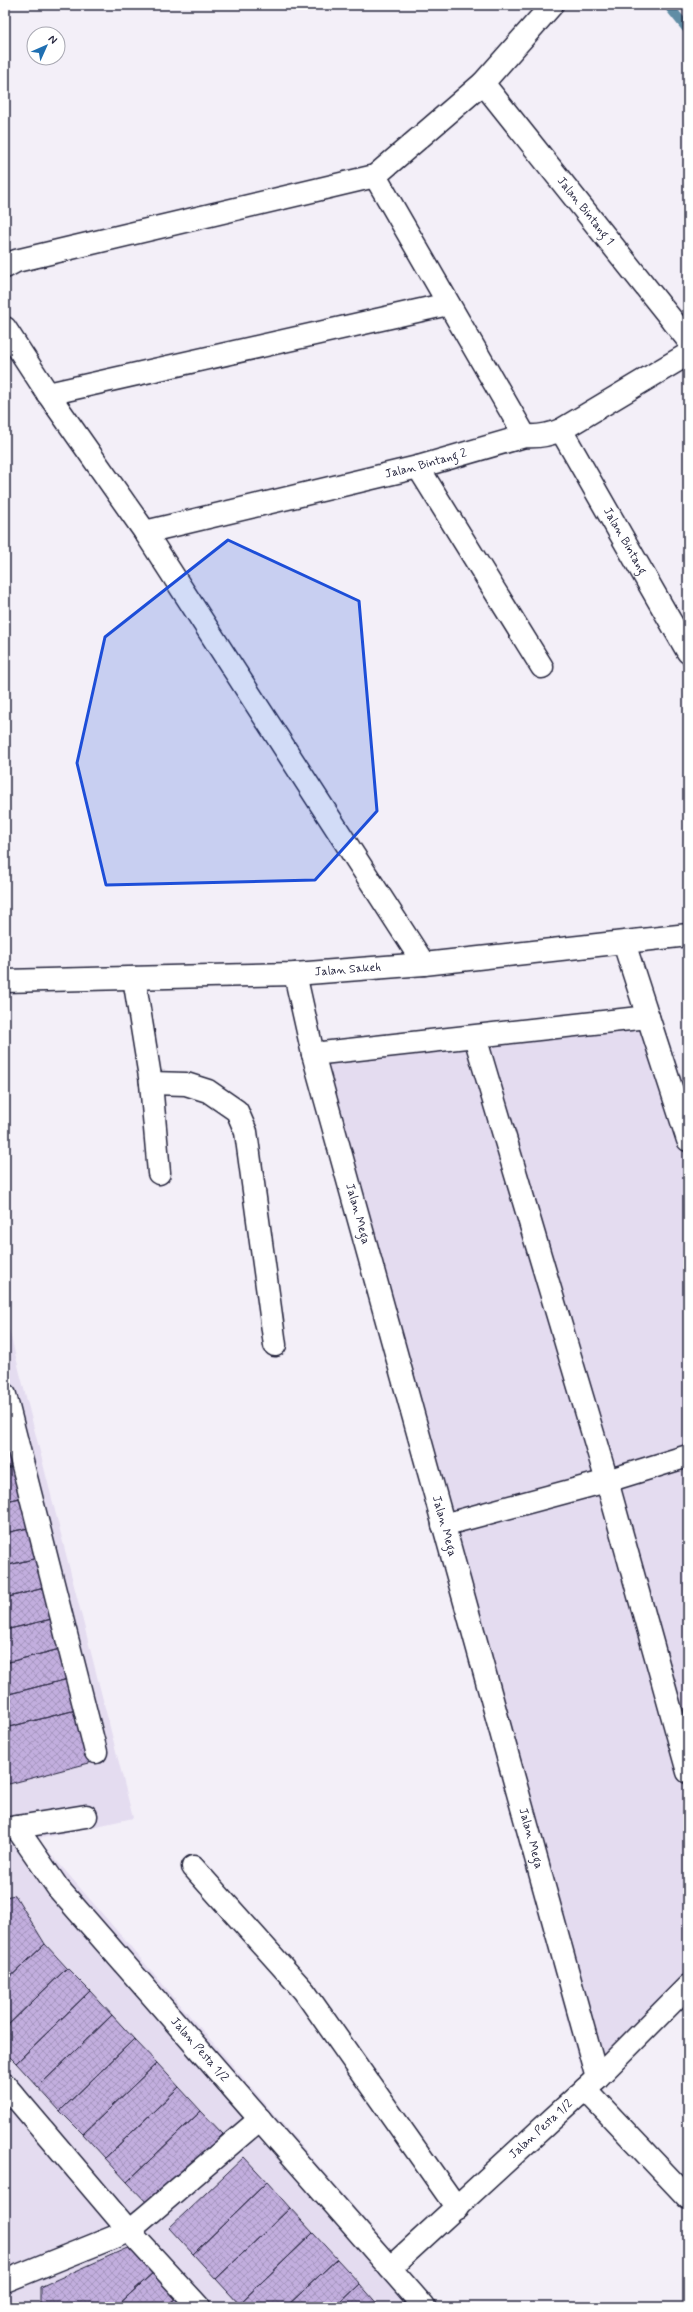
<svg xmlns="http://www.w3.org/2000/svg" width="693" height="2312" viewBox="0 0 693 2312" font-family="Mynerve,sans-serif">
<defs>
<pattern id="building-cross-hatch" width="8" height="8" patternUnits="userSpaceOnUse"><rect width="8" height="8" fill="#c2aede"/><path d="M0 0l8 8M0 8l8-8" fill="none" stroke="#a695bf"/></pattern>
</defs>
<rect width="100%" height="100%" fill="#f3eff8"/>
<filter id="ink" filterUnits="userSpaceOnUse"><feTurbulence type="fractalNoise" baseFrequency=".025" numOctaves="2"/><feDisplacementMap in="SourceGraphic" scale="8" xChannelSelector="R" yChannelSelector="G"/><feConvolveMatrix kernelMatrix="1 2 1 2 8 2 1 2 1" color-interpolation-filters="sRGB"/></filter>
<g filter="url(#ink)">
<path fill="#e4dcf0" d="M657,1005L688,1100V2002L599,2093L582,2074L299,1045Z
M5,1314L133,1818L38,1839L440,2307H5Z"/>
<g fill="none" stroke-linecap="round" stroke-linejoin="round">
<path stroke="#608da5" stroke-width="10" d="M668,5L688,30"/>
</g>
<path fill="url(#building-cross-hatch)" stroke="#22223b" d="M5,1437L18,1466L5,1469Z
M18,1466L26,1497L5,1501V1469Z
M26,1497L33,1527L5,1533V1501Z
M33,1527L41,1557L5,1566V1533Z
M41,1557L48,1587L5,1598V1566Z
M48,1587L56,1618L5,1630V1598Z
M56,1618L64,1648L5,1663V1630Z
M64,1648L72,1678L5,1695V1663Z
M72,1678L80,1709L5,1728V1695Z
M80,1709L93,1762L5,1785V1728Z
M15,1895L45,1944L5,1982V1897Z
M45,1944L67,1968L5,2028V1982Z
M67,1968L90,1991L16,2063L5,2052V2028Z
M90,1991L112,2015L38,2087L16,2063Z
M112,2015L134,2039L60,2111L38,2087Z
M134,2039L157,2063L83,2134L60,2111Z
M157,2063L179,2087L105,2158L83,2134Z
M179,2087L201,2111L127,2182L105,2158Z
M201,2111L223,2134L150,2206L127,2182Z
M244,2157L267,2182L193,2254L169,2228Z
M267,2182L290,2208L216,2279L193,2254Z
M290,2208L313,2233L239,2304L216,2279Z
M313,2233L337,2259L286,2307H242L239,2304Z
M134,2245L156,2270L116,2307H40V2287Z
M337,2259L360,2284L336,2307H286Z
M156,2270L179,2295L166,2307H116Z
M360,2284L380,2307H336Z
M179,2295L190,2307H166Z"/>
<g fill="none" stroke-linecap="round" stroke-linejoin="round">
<defs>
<g id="minor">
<path id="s1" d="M483,83L688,340"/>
<path d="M375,176L525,436"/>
<path d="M5,267L16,261L375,176L483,83L552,5"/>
<path d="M5,328L48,394L145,532L424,964"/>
<path d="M48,394L448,304"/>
<path id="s2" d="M561,430L688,652"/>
<path d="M418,467L542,667"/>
<path id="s3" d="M145,532L418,467L525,436C538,437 549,435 561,430L688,354"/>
<path d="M624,943L688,1140"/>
<path id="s4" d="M295,974L313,1054L597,2078"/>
<path d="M134,978L151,1083L159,1173"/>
<path id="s5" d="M5,981L295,974L424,964L688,935"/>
<path d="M475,1037L607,1481L688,1772"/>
<path d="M313,1054L648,1017"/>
<path d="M151,1083L186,1084L208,1091L237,1111L246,1132L275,1345"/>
<path d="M5,1395L96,1752"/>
<path d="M443,1525L607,1481L688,1456"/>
<path id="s6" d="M16,1827L58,1888L424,2307"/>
<path d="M5,1829L86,1816"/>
<path d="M193,1867L304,1991L457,2208"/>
<path d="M5,2085L129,2231L199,2307"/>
<path d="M585,2089L688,2198"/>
<path id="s7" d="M390,2268L597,2078L688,1986"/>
<path d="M5,2281L129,2231L260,2119"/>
</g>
</defs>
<use href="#minor" stroke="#22223b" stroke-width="25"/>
<use href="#minor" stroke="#fff" stroke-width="22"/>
</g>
</g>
<path fill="#1d4ed8" fill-opacity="0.2" stroke="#1d4ed8" stroke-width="3" stroke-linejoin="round" d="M228,540L359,601L377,811L315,880L106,885L77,763L105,637Z"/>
<g text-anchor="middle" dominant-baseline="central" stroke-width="3" stroke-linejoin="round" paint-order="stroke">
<g font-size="12" fill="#22223b" stroke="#fff">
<text stroke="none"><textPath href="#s1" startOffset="164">Jalan Bintang 1</textPath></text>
<text stroke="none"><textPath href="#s3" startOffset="289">Jalan Bintang 2</textPath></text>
<text stroke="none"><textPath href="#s2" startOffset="128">Jalan Bintang</textPath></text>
<text stroke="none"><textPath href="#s5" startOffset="343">Jalan Sakeh</textPath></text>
<text stroke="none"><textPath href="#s4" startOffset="248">Jalan Mega</textPath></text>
<text stroke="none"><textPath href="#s4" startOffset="572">Jalan Mega</textPath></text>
<text stroke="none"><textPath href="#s4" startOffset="896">Jalan Mega</textPath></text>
<text stroke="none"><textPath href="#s6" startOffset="289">Jalan Pesta 1/2</textPath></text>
<text stroke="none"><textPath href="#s7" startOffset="205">Jalan Pesta 1/2</textPath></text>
</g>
</g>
<rect width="693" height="2312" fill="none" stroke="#fff" stroke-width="20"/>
<rect x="10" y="10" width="673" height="2292" fill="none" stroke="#22223b" stroke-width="1.5" filter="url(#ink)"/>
<g transform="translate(46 46) rotate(45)"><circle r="19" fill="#ffffff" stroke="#a7a7b1"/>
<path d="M0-3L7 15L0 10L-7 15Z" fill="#1f6fb2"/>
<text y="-6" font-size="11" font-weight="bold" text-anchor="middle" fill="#22223b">N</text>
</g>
</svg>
